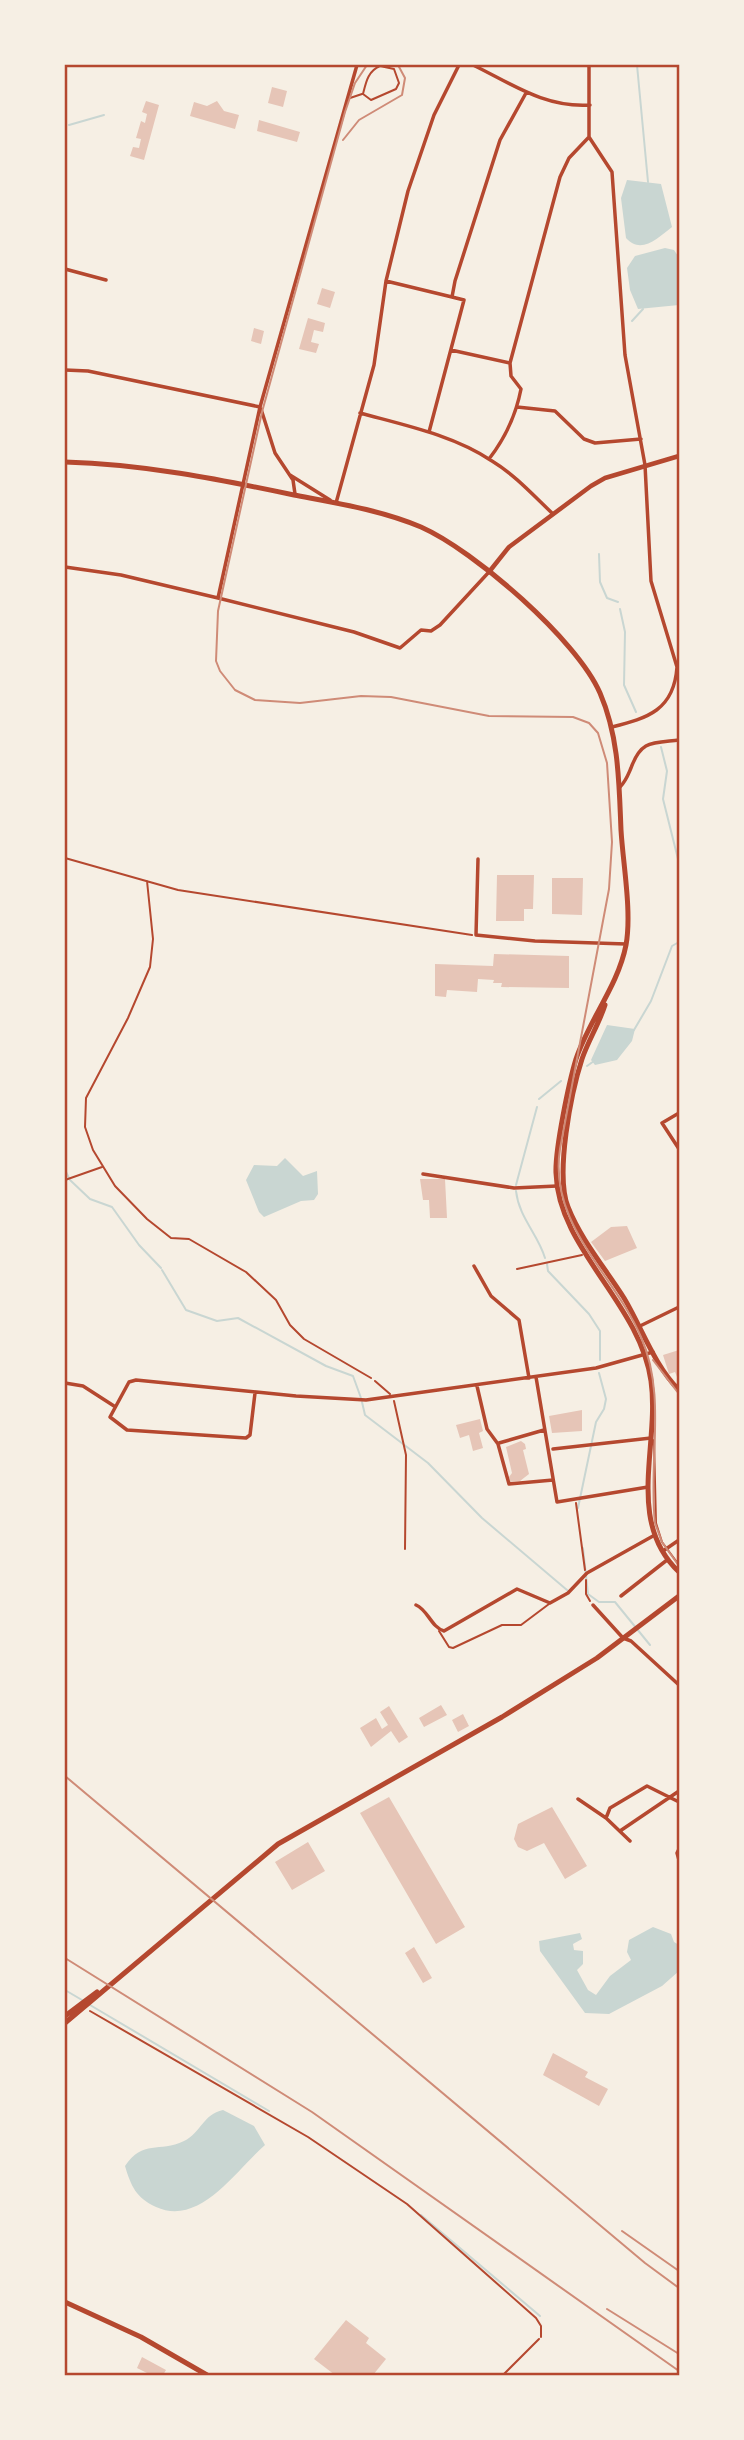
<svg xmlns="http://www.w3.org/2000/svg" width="744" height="2440" viewBox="0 0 744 2440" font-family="'Zilla Slab',serif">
<rect width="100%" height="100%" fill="#f6efe4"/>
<path fill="#c9d6d2" d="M627,180L661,184L672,227C658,238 641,255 626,238L621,198Z
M665,248L674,250L678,256L679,305L638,309L630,290L627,268L635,256Z
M607,1025L635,1029L632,1041L617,1060L595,1065L591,1060Z
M285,1158L303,1176L317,1171L318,1194L314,1200L301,1201L264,1217L259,1212L246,1180L254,1165L277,1166Z
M653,1927L671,1934L674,1942L679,1945V1971L662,1986L609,2014L585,2013L540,1951L539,1941L580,1933L582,1939L573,1944L574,1950L583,1951V1964L577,1970L588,1990L596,1995L610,1976L631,1960L627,1952L629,1940Z
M223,2110L254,2126L265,2145C236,2170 200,2227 156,2207C136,2198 131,2186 125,2166C143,2139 159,2153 184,2141C201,2133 203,2114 223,2110Z"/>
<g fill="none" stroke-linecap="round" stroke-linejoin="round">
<path stroke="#c9d6d2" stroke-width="2" d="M637,65L648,182
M69,125L104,115
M632,321L643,309
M599,554L600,582L607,598L618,602
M620,609L625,632L624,685L636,712
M661,747L667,771L663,799L679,863
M634,1030L651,1001L672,946L679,942
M587,1066L594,1061
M539,1099L561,1081
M65,1170L69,1178
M70,1180L90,1199L112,1207L139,1245L161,1268
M516,1185L537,1107
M516,1191C519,1218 538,1234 545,1258
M547,1264L548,1271L589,1314L600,1331V1360
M162,1270L186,1310L217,1321L238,1318L326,1366L353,1376L361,1398
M362,1402L365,1415L428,1463L482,1518L567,1590
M578,1508L596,1422L604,1409L606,1399L599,1373
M583,1548L588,1594L599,1602H615L650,1645
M678,1669L679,1670
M65,1990L82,2000
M90,2005L269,2111
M421,2215L540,2316"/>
</g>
<path fill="#e6c5b7" d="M272,87L287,91L283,107L268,103Z
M146,101L159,105L144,160L130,156L133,147L139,148L141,139L136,138L141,121L145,123L147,114L142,112Z
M217,101L224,111L239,115L235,129L190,116L194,102L207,106Z
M259,120L300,132L297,142L257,131Z
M322,288L335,292L330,308L317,304Z
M308,318L325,323L323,332L314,330L311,342L319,344L316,353L299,349Z
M254,328L264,331L261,344L251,341Z
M497,875H534L533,909H524V921H496Z
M552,878H583L582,915L552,914Z
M494,954L569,956V988L501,987L502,983H493L494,980L478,979L477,992L447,990L446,997L435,996V964L493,966Z
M420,1179H445L447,1218H430L429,1200H423Z
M627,1226L637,1248L605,1261L591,1242L611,1227Z
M679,1350V1382L675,1372L669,1374L663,1355Z
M582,1410V1431L552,1433L549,1416Z
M480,1419L483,1431L479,1433L483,1448L473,1451L469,1435L460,1438L456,1425Z
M521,1441L525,1444L526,1449L523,1450L529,1474L520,1481L510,1482L509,1477L512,1473L506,1447Z
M441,1705L447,1715L424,1727L419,1718Z
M389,1706L408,1737L399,1743L391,1731L371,1747L360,1728L376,1718L382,1729L388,1725L380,1712Z
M463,1714L469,1726L458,1732L452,1720Z
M389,1797L465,1927L436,1944L360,1813Z
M552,1807L587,1866L565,1879L544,1843L527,1851L518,1847L514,1839L518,1824Z
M308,1842L325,1871L292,1890L275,1862Z
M414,1947L432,1978L423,1983L405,1953Z
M553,2053L588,2072L585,2077L608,2089L599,2106L543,2075Z
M346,2320L369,2338L366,2343L386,2359L373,2375H335L314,2359Z
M142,2357L166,2370L163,2375H151L137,2368Z"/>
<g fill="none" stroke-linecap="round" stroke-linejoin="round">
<path stroke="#b5482f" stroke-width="2" d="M65,858L178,890L472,935
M147,881L153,939L150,967L128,1018L86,1098L85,1127L93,1150L115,1186L147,1219L171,1238L189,1239L246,1272L276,1300L290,1325L304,1339L371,1378
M65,1180L102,1167
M394,1401L406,1455L405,1549
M576,1503L585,1570
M586,1580V1594L590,1601
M90,2011L308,2137L407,2204L536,2318L541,2326V2337"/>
<path stroke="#b5482f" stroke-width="2" d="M380,66L394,69L399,83L396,89L371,100L363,94C366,82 368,71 380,66Z
M347,99L362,94
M517,1269L582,1255
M375,1381L390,1394
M654,1440L656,1523L662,1542L679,1565
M439,1631L449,1647L453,1648L502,1625H521L549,1604
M503,2375L539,2339"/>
<path stroke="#b5482f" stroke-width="3.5" d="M473,65C512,84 545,108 590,105
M589,65V137L612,172L625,355L645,465L651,581L677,667C674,710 648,718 612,727
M65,269L106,280
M386,281L452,297
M451,350L510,363
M65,370L88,371L260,407
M517,407L555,411L584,439L595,443L641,439
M261,409L275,453L293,480L295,494
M360,413C404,425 453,435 492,461C515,475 533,495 553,514
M429,432L464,300L452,297L455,281L500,140L526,93
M489,459C506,437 516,415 521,389L511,376L510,363L560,177L569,158L589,137
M290,475L330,500
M336,503L374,365L386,281L408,191L434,115L459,65
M65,567L121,575L218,598L354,632L400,648L421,630L431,631L440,625L488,573
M218,598L260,407L357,65
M620,787C626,781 628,775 631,768C641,740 652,743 679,740
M478,859L476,935L535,941L626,944
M679,1113L662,1123L679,1149
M423,1174L514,1188L557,1186
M474,1266L491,1296L519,1320L529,1378
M640,1326L679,1307
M536,1377L557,1502L648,1487
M65,1383L83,1386L114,1406
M477,1386L487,1429L498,1444L509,1484L553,1480
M255,1393L250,1435L246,1438L127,1430L110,1417L129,1382L136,1380L296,1396L366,1400L596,1368L653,1352
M499,1443L544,1430
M553,1449L651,1438
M663,1551L679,1540
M621,1596L667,1560
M416,1605C428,1610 431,1627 444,1631L517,1589L550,1603L568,1593L587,1573L653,1536
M593,1605L623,1638L631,1641L679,1685
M578,1799L606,1818
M620,1831L679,1791
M630,1841L606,1818L610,1808L647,1786L679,1802
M679,1849L677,1853L679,1860"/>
<path stroke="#b5482f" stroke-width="4.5" d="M489,572L509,547L591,486L605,478L679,456"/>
<path stroke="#b5482f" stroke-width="5" d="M65,462C142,464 218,479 294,495C336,503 381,510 421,527C475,551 577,640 600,693C619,737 619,783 621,830C623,864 632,912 626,945C618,986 589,1020 576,1059C569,1082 555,1149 556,1173C558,1249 640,1303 651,1381C660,1445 625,1521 679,1572
M605,1005C599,1024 588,1041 582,1059C571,1093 555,1174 568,1207C581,1240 605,1268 624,1298C642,1328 654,1365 679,1390
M65,2016L97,1992
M65,2023L278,1844L502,1717L597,1658L679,1596"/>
<path stroke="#b5482f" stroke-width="5" d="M65,2302L141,2337L207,2375"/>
<path stroke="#cf8b77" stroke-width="2" d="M367,65L355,83L345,112L262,412L218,611L216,661L220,671L235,690L255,700L300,703L361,696L391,697L489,716L573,717L589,723L598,733L607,763L612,842L609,889L560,1149C548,1224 614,1274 641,1337C667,1396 648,1461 655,1523L662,1542L679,1566
M343,140L359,120L402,95L405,78L398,65
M653,1360L679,1394"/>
<path stroke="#cf8b77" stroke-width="2" d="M65,1776L645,2263L679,2288
M65,1958L312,2112L679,2371
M622,2231L679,2271
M607,2309L679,2354"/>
</g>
<rect width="744" height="2440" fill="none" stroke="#f6efe4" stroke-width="133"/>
<rect x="66" y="66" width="612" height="2308" fill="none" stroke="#b5482f" stroke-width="2.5"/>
</svg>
